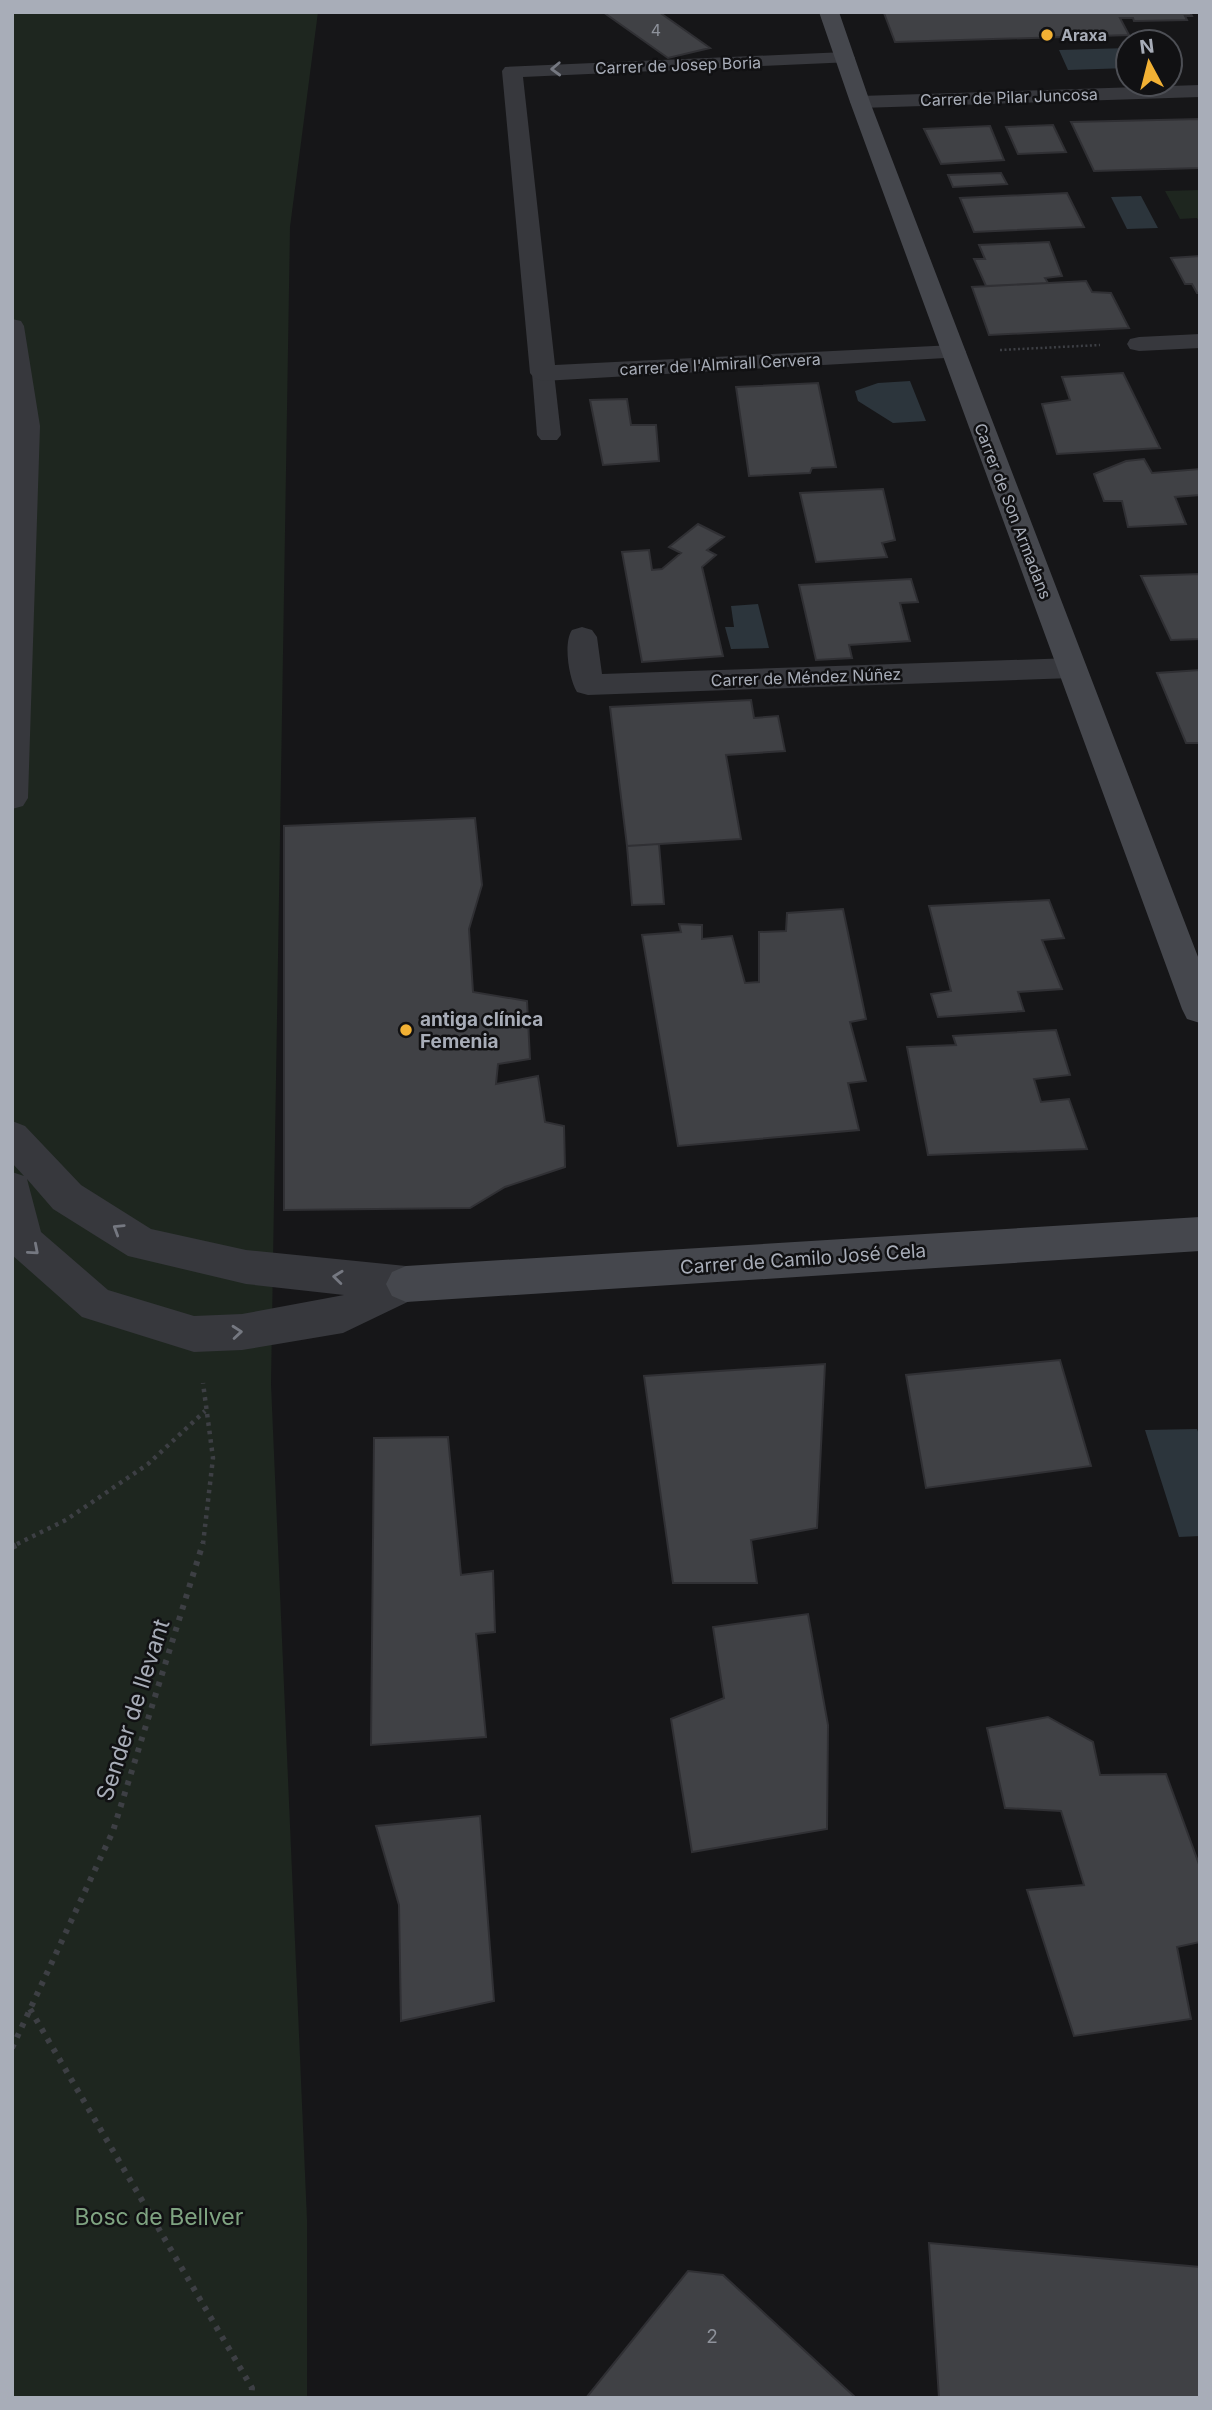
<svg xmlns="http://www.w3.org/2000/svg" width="1212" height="2410" viewBox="0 0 1212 2410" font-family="Inter,sans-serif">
<rect width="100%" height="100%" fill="#161618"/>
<path fill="#1e261f" d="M12,12H318L290,227L271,1384L307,2220V2398H12Z
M1200,190V223L1197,218L1180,219L1165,191Z"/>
<path fill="#2c353c" d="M1128,48V68L1068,70L1059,50Z
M1141,196L1158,228L1127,229L1111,197Z
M910,381L926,421L893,423L858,401L855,391L878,383Z
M758,604L769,648L731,649L725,627H734L731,606Z
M1197,1429L1200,1437V1536L1179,1537L1145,1430Z"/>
<path fill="#404145" stroke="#303034" stroke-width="2" d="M603,12H659L710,48L668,58Z
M1190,12L1192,16H1185L1187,20L1134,21L1133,18H1120L1129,35L895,42L884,13Z
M1200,119V168L1094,171L1071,122Z
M1053,125L1066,152L1018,154L1006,127Z
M990,126L1004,160L941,164L924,129Z
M1001,173L1007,184L953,187L948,175Z
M1067,193L1084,227L974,232L960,198Z
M1049,242L1062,276L1045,278L1048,283L986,286L974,259H985L979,245Z
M1200,256V293H1197L1192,284H1185L1171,258Z
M1086,281L1092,292L1111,293L1129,328L989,335L972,287Z
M1123,373L1160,448L1057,454L1042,404L1070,400L1062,377Z
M818,383L836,467L812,468L810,473L749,476L736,387Z
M627,399L631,425H656L659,461L603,465L590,400Z
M1144,459L1152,473L1200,469V495L1175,497L1186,524L1128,527L1122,501H1104L1094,474L1126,461Z
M883,489L895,540L882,543L887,557L816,562L800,493Z
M698,524L724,537L707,550L716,555L702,567L723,656L642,662L622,552L649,550L652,570L662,569L681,553L669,547Z
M1200,574V639L1171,640L1141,576Z
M911,579L918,602L900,603L910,641L849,645L852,658L816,660L799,585Z
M1200,670V743H1186L1157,673Z
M751,700L754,718L778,716L785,751L726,755L741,839L627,846L610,707Z
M475,818L482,885L469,929L473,992L527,1001L530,1059L498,1064L496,1084L538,1076L545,1122L564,1126L565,1167L505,1187L470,1208L284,1210V826Z
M659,844L664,904L632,905L627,846Z
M1049,900L1064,938L1042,940L1062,989L1018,992L1024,1011L938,1017L931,994L951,991L929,906Z
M843,909L866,1019L850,1022L866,1081L848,1083L859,1130L678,1146L642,935L681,932L679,924L702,925V939L732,936L745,983L759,982V932L786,931L787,913Z
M1056,1030L1070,1075L1034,1079L1041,1102L1069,1099L1087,1149L928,1155L907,1047L956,1045L953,1036Z
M1060,1360L1091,1466L926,1488L906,1375Z
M825,1364L817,1528L751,1540L757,1583H673L644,1376Z
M448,1437L461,1575L493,1571L495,1632L476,1634L486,1737L371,1745L374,1438Z
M808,1614L828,1725L827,1829L692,1852L671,1719L724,1698L713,1627Z
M1048,1717L1093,1742L1100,1775L1166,1774L1200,1867V1942L1177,1947L1191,2019L1074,2036L1027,1890L1084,1885L1061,1811L1005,1808L987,1728Z
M480,1816L494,2001L401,2021L399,1905L376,1826Z
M929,2243L1200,2267V2398H939Z
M688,2271L723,2275L856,2398H586Z"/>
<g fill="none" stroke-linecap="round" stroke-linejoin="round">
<path stroke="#3d3f44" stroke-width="2.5" stroke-dasharray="2 2.5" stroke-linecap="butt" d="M1000,350L1100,345"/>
<path stroke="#3d3f44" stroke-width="4.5" stroke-dasharray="3.5 5" stroke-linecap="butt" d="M17,1544L66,1520L148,1464L205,1411
M203,1544L213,1458L203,1383"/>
<path stroke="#3d3f44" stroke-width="6" stroke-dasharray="4.5 7" stroke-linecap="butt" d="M12,1547L21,1543
M30,2009L252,2388L251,2398
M12,2048L113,1831L203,1543"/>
<path fill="#37383d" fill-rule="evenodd" d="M543,366L551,368L554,373L561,435L557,440H541L537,435L532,373L535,368Z"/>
<path fill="#37383d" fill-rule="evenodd" d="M845,52L852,54L855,58L852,62L523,77L555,365L954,345L963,347L966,352L963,357L543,381L534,378L530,373L502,71L505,67Z
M1200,85V97L860,108L853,106L850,102L853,98L860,96Z
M12,319L21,321L24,326L40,426L28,798L23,806L12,809Z
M1200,334V348L1139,351L1130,349L1127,344L1130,339L1139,337Z
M582,627L592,630L597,637L602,674L1072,658L1083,661L1087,668L1083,675L1072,678L588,695L577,692C569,679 563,643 572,630Z
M12,1121L25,1126L81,1185L151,1229L246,1250L406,1266L420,1272L426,1284L420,1296L343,1333L242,1350L194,1352L82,1317L12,1255V1172L24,1176L12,1163ZM27,1179L53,1209L128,1256L246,1284L344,1295L242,1314L194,1316L108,1290L41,1232Z"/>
<path fill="#45474d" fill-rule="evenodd" d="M819,12H839L870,102L1200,962V1023L1187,1019L1182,1009L850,102Z
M1200,1217V1251L406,1302L392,1296L386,1284L392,1272L406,1266Z"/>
</g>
<defs><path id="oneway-chevron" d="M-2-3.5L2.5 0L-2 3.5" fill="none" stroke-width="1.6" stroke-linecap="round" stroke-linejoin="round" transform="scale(1.75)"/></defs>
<g stroke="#757881">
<use href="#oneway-chevron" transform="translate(556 69) rotate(178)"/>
<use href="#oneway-chevron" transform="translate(118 1229) rotate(-148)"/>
<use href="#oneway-chevron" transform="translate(34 1250) rotate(41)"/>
<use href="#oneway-chevron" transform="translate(338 1277) rotate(-174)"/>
<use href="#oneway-chevron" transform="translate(237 1332) rotate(-5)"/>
</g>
<g fill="#f2b134" stroke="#111113" stroke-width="2.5">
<circle cx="1047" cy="35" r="7"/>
<circle cx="406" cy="1030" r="7"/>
</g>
<g text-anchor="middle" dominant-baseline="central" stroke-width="5" stroke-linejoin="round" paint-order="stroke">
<g font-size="16" fill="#8e929b">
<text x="656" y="30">4</text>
</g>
<g font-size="16" font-weight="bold" fill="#a8adb8" stroke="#111113" text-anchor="start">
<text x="1061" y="35">Araxa</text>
</g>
<g font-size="16" fill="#a8adb8" stroke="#111113">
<text transform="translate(678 65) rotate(-2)">Carrer de Josep Boria</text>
<text transform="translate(1009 97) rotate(-2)">Carrer de Pilar Juncosa</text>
<text transform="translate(720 364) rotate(-3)">carrer de l'Almirall Cervera</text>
<text transform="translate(1013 511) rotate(69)">Carrer de Son Armadans</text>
<text transform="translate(806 677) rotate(-2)">Carrer de Méndez Núñez</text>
</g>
<g font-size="19" font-weight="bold" fill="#a8adb8" stroke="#111113" text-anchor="start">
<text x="420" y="1019">antiga clínica<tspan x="420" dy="22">Femenia</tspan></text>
</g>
<g font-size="19" fill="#a8adb8" stroke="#111113">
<text transform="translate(803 1259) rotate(-4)">Carrer de Camilo José Cela</text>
</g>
<g font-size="19" fill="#8e929b">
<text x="712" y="2336">2</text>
</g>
<g font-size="23" fill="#a8adb8" stroke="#111113">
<text transform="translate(133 1710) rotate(-72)">Sender de llevant</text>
</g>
<g font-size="23" fill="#7fa381" stroke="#111113">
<text x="159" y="2217">Bosc de Bellver</text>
</g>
</g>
<rect width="1212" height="2410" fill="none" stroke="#a8adb8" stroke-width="28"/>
<g transform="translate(1149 63) rotate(353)"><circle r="33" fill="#111113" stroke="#4d4f55" stroke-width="2"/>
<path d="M0-5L12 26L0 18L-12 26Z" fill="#f2b134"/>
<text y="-10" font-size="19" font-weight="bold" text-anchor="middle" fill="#a8adb8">N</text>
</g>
</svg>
